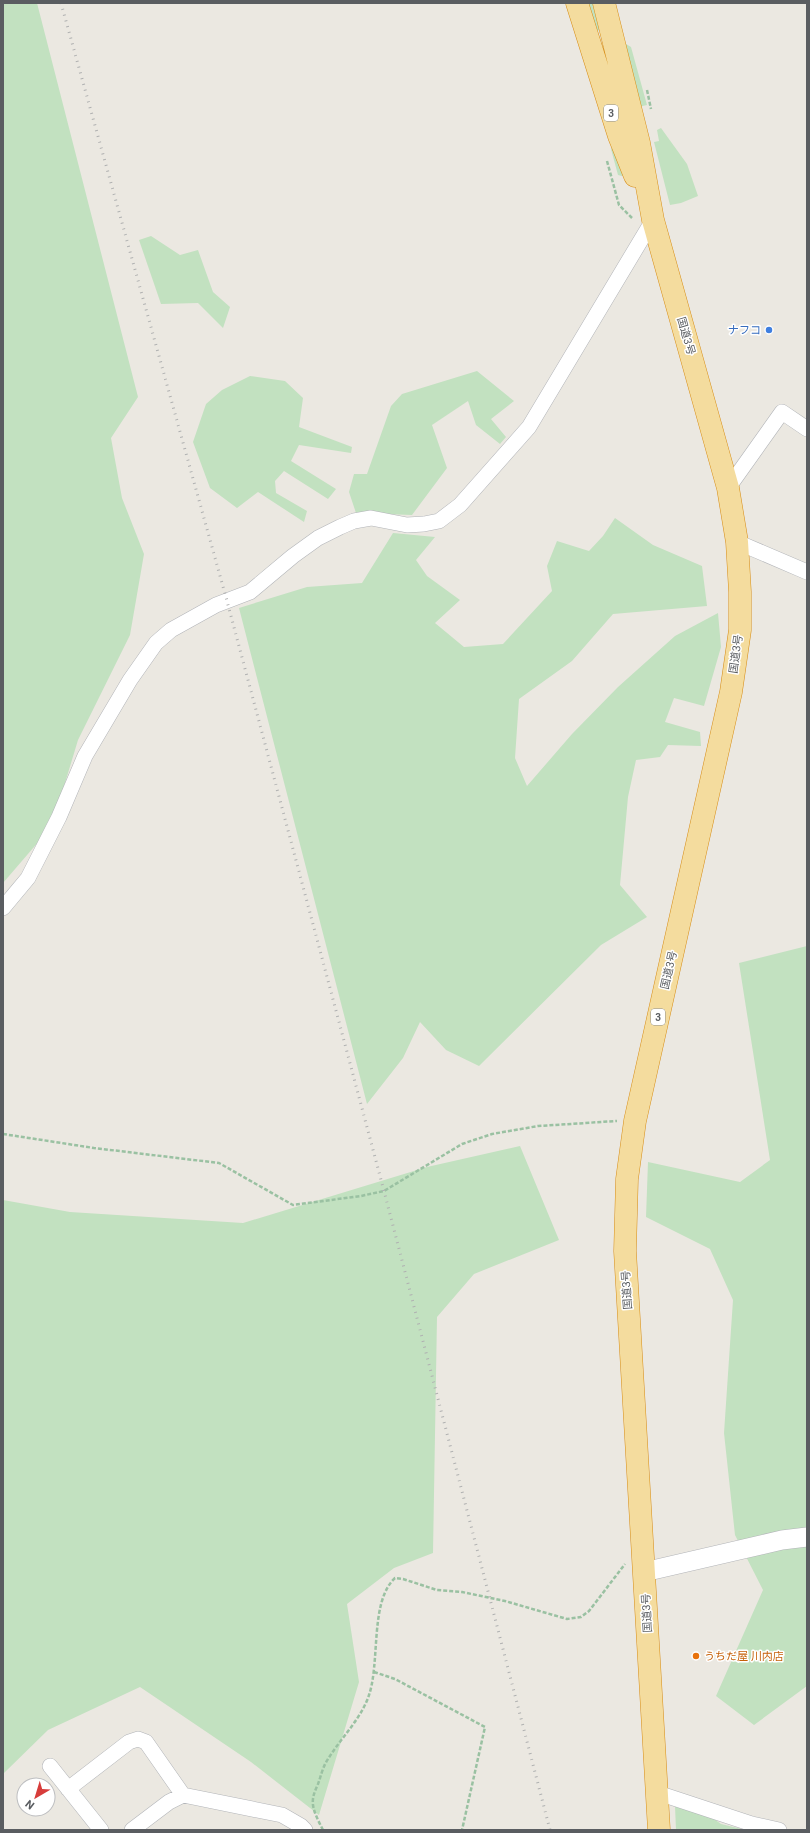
<svg xmlns="http://www.w3.org/2000/svg" width="810" height="1833" viewBox="0 0 810 1833" font-family="Roboto,'Noto Sans JP',sans-serif">
<rect width="100%" height="100%" fill="#ebe8e1"/>
<path fill="#c2e1c0" d="M3,3H37L138,397L111,438L122,498L144,554L130,635L78,740L52,826L3,883Z
M583,3H599L601,30L595,31Z
M626,44L631,47L647,105L638,107L625,45Z
M661,128L687,164L698,196L681,203L670,205L654,142L659,141L657,130Z
M616,143L625,174L622,176L618,175L611,149Z
M151,236L180,255L198,250L213,292L230,307L223,328L198,303L161,304L139,240Z
M477,371L514,401L491,419L506,437L500,444L476,425L468,401L432,425L447,468L412,515L356,513L349,492L354,474H367L391,406L402,394Z
M250,376L285,381L303,398L299,427L352,447L351,453L299,445L291,461L336,489L328,499L284,471L275,481L276,493L307,511L304,522L258,492L237,508L210,488L193,442L206,404L222,390Z
M615,518L653,545L702,566L707,606L613,614L572,661L519,699L515,758L527,786L572,734L618,687L675,636L718,613L721,647L704,706L674,698L665,722L700,732L701,746L668,745L660,757L636,760L628,797L620,885L647,917L601,945L479,1066L446,1050L420,1022L403,1058L367,1104L239,608L307,587L362,583L393,533L435,537L416,560L427,576L460,600L435,623L464,647L503,644L552,591L547,566L557,541L589,551L603,536Z
M807,946V1686L754,1725L716,1696L763,1590L735,1535L724,1433L733,1300L710,1249L646,1217L648,1162L740,1182L770,1160L739,963Z
M520,1146L559,1240L474,1274L437,1317L433,1553L394,1568L347,1604L359,1682L319,1815L251,1762L140,1687L48,1730L3,1774V1200L70,1212L243,1223L427,1167Z
M675,1806L710,1816L721,1824L746,1830H676Z"/>
<g fill="none" stroke-linecap="round" stroke-linejoin="round">
<defs>
<path id="minor" d="M728,488L782,412L807,429
M737,542L807,572
M3,908L28,878L59,817L85,756L130,680L156,643L171,630L216,605L250,592L293,556L318,538L340,527L354,521L371,518L407,525L424,524L439,521L460,505L529,427L653,220
M50,1766L101,1830
M68,1789L129,1742L138,1739L146,1742L183,1795
M658,1793L752,1824L779,1830
M132,1830L169,1802L183,1795L282,1815L301,1826L305,1830"/>
<path id="tertiary" d="M644,1572L782,1540L807,1537"/>
<path id="trunk" d="M577,3L619,136L635,176
M604,3L639,143L653,220L728,488L737,542L740,592V630L731,692L635,1121L627,1179L625,1251L659,1830"/>
</defs>
<use href="#minor" stroke="#b2b4b8" stroke-width="16"/>
<use href="#tertiary" stroke="#b2b4b8" stroke-width="20"/>
<use href="#trunk" stroke="#d78d16" stroke-width="23"/>
<path stroke="#9ac1a2" stroke-width="2.5" stroke-dasharray="4 2" stroke-linecap="butt" d="M647,90L651,109
M607,161L619,205L633,219
M3,1134L94,1148L219,1163L293,1205L361,1196L384,1191L462,1144L492,1134L538,1126L617,1121
M374,1672L395,1679L485,1727L462,1830
M323,1830C319,1822 314,1813 313,1805C312,1797 315,1791 318,1784C321,1776 323,1766 328,1759C341,1738 359,1721 368,1698C381,1664 369,1602 395,1578L403,1579L437,1590L462,1592L505,1601L567,1619L581,1617L589,1611L625,1564"/>
<use href="#minor" stroke="#fff" stroke-width="15"/>
<use href="#tertiary" stroke="#fff" stroke-width="19"/>
<use href="#trunk" stroke="#f4dc9e" stroke-width="22"/>
<path stroke="#b0b1b1" stroke-width="3" stroke-dasharray="1 5" stroke-linecap="butt" d="M61,3L227,601L384,1191L550,1830"/>
</g>
<circle fill="#3f7fe0" stroke="#fff" stroke-width="1.5" cx="769" cy="330" r="4"/>
<circle fill="#e8710a" stroke="#fff" stroke-width="1.5" cx="696" cy="1656" r="4"/>
<g text-anchor="middle" dominant-baseline="central" stroke-width="3" stroke-linejoin="round" paint-order="stroke">
<g fill="#fff" stroke="#8c8e90" stroke-width="1">
<rect x="604" y="105" width="14" height="16" rx="3"/>
<rect x="651" y="1009" width="14" height="16" rx="3"/>
</g>
<g font-size="10" font-weight="bold" fill="#5a5d61">
<text x="611" y="113">3</text>
<text x="658" y="1017">3</text>
</g>
<g font-size="11" fill="#366cbe" stroke="#fff" text-anchor="end">
<text x="761" y="330">ナフコ</text>
</g>
<g font-size="11" fill="#5a5d61" stroke="#fff">
<text transform="translate(686 336) rotate(74)">国道3号</text>
<text transform="translate(736 654) rotate(-82)">国道3号</text>
<text transform="translate(669 970) rotate(-77)">国道3号</text>
<text transform="translate(627 1290) rotate(-94)">国道3号</text>
<text transform="translate(647 1613) rotate(-93)">国道3号</text>
</g>
<g font-size="11" fill="#c56008" stroke="#fff" text-anchor="start">
<text x="704" y="1656">うちだ屋 川内店</text>
</g>
</g>
<rect width="810" height="1833" fill="none" stroke="#5a5d61" stroke-width="8"/>
<g transform="translate(36 1797) rotate(218)"><circle r="19" fill="#ffffff" stroke="#bdbec0"/>
<path d="M0-3L7 15L0 10L-7 15Z" fill="#d73d3b"/>
<text y="-6" font-size="11" font-weight="bold" text-anchor="middle" fill="#5a5d61">N</text>
</g>
</svg>
